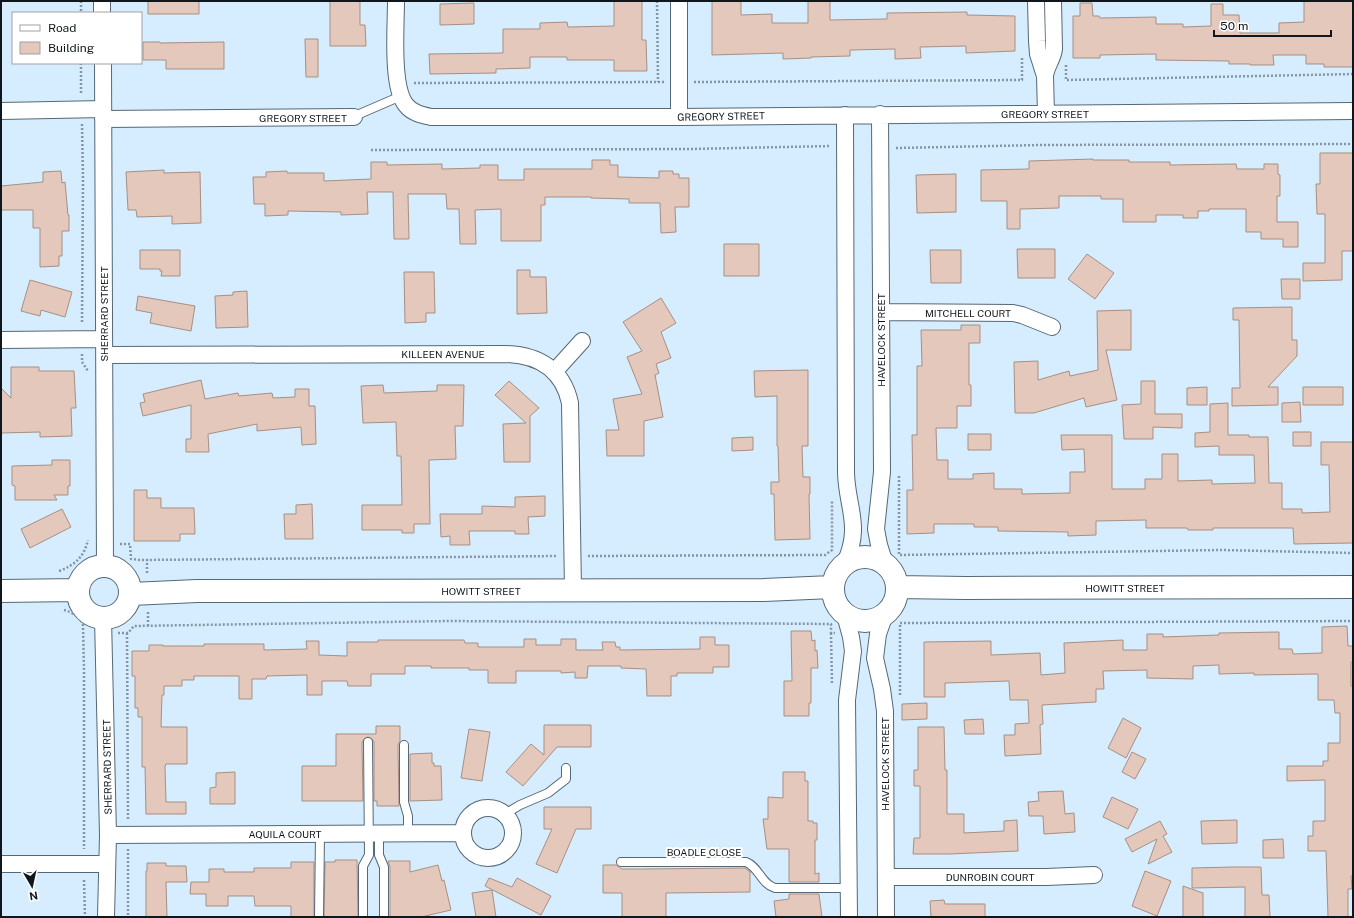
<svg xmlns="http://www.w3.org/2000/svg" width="1354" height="918" viewBox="0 0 1354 918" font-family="'Public Sans',sans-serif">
<rect width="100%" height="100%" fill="#d6edff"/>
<path fill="#e3c8bb" stroke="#a78f83" d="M148,1H199V14H148Z
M330,1H360V25H365L366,46H330Z
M614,1H642V40H646L647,71H614V60H567V57H530V68L496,69V73L430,74L429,54L503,53V29H540V23L567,22L568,27L614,26Z
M712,1H741V15L772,14V23H808V1H830V20L887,19V13L967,12V15L1015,16V51L966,53V46L920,47L921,58L895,59V49L850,50V56L811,57V58L783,59V53L712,55Z
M1304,1H1353V67H1324V64H1306V55H1273L1274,65H1250V64H1229V61L1156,60V54L1100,55V58H1073V16H1080V3H1092L1093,16H1099L1100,18L1156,17V24H1183V27L1211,26V4H1223V15H1239L1240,33H1279V23L1304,22Z
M474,3V24L440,25V4Z
M305,39H318V77H306Z
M143,42H160V43L224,42V69H166V60H143Z
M1320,153H1353V251H1342V280L1303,281V263H1325V214H1317L1316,184H1320Z
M1093,159V160H1129V162H1170V165L1236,164L1237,169H1264V164H1278V174L1280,175V196H1277V222H1298V247H1283V239H1261V232H1246V209H1209V211H1198V218H1183V215H1156V222H1123V199H1101V196H1059V208L1020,209V229H1007V201H981V170L1029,169V161Z
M592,160H610V165H618V177L659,178V171H673V174H679V178H689V207H675L676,232L661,233L660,203H629V199L591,198V197H545V205H541V241H501V209L475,210L476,244H460L459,209H447L446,194H408L409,239H394L393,192H367L368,214L341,215V212L288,211V215L265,216V204H254L253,177H266V172L287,171V173H324V181L371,179V162H387V165L442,164V169L480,168V165H498V180H524V169H592Z
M164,170V173L200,172L201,223L172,224V216L137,217L136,210H128L126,172Z
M61,171L62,183L65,182L68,215H69V231H62V256H59V266L40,267V228H33V210H1V186L43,182V172Z
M956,174V212L917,213L916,175Z
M724,244H759V276H724Z
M1017,249H1055V278H1018Z
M140,250H180V276H161L162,271H160V269H140Z
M930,250H961V283H931Z
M1087,254L1114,273L1095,299L1068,279Z
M517,270H530V277H546L547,313L517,314Z
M404,272H434L435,313H426V322L405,323Z
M1281,279H1300V299H1282Z
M30,280L72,292L65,317L41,310L40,316L21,311Z
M247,291L248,327L216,328L215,296L233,295V292Z
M138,296L195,306L191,331L150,323L152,313L136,310Z
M661,298L676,323L661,332L671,358L656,364L659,373L655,375L663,417L644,421V456H607L606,430H619L613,399L642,394L627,357L642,351L623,322Z
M1292,307V340H1297V356L1268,387H1278V405L1232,406V388H1240L1239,320H1233V308Z
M1131,310V350H1106L1117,400L1086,407L1084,398L1034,413H1015L1014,362L1038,361V380L1069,371L1070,376L1098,370L1097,311Z
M961,325H980V343H969V385H971V406H957V428H936L937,460H948V479H973V474L994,473V489H1022V494L1070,493V472H1085L1084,449L1062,450L1061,435H1112V489H1145V479H1162V454H1178V481L1212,480V484L1255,483L1254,455H1219V446L1195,447V433L1210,432V404L1228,403V435H1249V437H1268L1269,483H1282V509H1302V513L1330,512L1329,465H1321V442H1353V543L1294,544L1293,528H1213V530H1188L1187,528H1146V520L1096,521V535L1068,536V532L998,531V527H974V524H934V533L907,534V490H913L912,435H917V366H922L921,330H961Z
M11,367H39V371H74L76,408H71L72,436L40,437V432L1,433V388L11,398Z
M808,370V446H802L803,477H810V494H809L810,539L775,540L774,494H771V482H779L778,446H777V396L755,397L754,371Z
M201,380L205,399L238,393L239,396L272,393L273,398L295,397V389H309V406H315L316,444L302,445L301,427L257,431V424L208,434L209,452H186V439H191V405L143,416L140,403L145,402L143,394Z
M509,381L539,408L530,416V462H504L503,424L526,423L495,395Z
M1141,381H1155V414H1182V428L1153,427V439H1124L1122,405L1141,404Z
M383,385L384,393L437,391V385H464L463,426H455L456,459L429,460L430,524H414V533H402V530H362V505H402L401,456H397L396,422L363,423L361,386Z
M1207,387V405H1187V388Z
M1303,387H1343V405H1303Z
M1300,402L1301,422H1282V403Z
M1293,432H1311V446H1293Z
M968,434H991V450H968Z
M753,437V450L732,451V438Z
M52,460H70V486H68V495H54L57,500H15V486L12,485V466L52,465Z
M134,490H147V498H161V508H194L195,534H180V541H134Z
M545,496V516L528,517L529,534H515V531H469L470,545H450V536L441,537L440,514H482V506L515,507V497Z
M312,504L313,539H285L284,514H296V505Z
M62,509L71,527L30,548L21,529Z
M1347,626L1348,646H1353V662H1351V686H1353V876H1351L1352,889H1348V917H1328L1326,851H1308V836H1313V821H1325V780L1287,781V766H1323V761H1328V743H1340V713H1335L1334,700H1318V674L1254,675V673L1219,674V665L1193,666V679L1147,678V670L1103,671L1104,689H1096V702L1042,705L1043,724L1040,725L1041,754L1005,756L1004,735H1015V724L1029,723L1028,700H1010L1009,681L945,683V697H924V642L991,641V655L1040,653L1041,675L1065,673L1064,643L1123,640V650H1147V634H1163V637L1219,635V633L1279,632V649H1292L1293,654L1322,653V627Z
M791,631H811L812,641L815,640V651L817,650L818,668H811V703H809V716H784V681H792Z
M700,637H715V645H729V667H713V673H677V676H671V696H647L646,669L621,668V666H588L587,678H575V672L561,673V671H516V683H488V670H469V668H431V666H405V674H371V686H348L347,681H322V695H307V675L267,676L266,679H252V699H239V676H194V680H182V686H164V695H162L161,727H187V764H166L165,767L166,802H186V814H146L145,767H142V717H138V708H135V676H132V651H149V645H163V646H204V644H264V650L307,649L306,641H319V655L347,656V642H378V640H464L465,643H478V647H524V639H536V645H561V639H576V650H603L602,642H615L616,647H620V650L700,649Z
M927,703V719L902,720V704Z
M1123,718L1141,728L1126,758L1108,748Z
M983,719L984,734H965L964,720Z
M544,725H591V747H557L523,786L506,772L531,744L544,755Z
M376,726H400V741L398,745L399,806H377V801H374V742L372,739L368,737L365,738L362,742L363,801H302V766H336V734H376Z
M918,727H944L945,770H947V814H964V833L1004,831V821L1017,820L1018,851L950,854H913L914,838H920V786H914V770H918Z
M469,729L490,732L482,781L461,778Z
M1132,752L1146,759L1135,779L1122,772Z
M432,753V763H434V766H441L442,800L410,801V754Z
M235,772V804H210V788L216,787V773Z
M783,772H805V781H808V821H813V823H817V840H815V874L819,873V882H789V849H767L763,819H768V797L783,798Z
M1063,791L1065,814L1074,813L1075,832L1044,834L1043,816H1029L1028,802L1039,801L1038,792Z
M1112,797L1138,809L1128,829L1103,817Z
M544,807H591V829H576L557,873L536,864L552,829H544Z
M1237,820V843L1202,844L1201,821Z
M1160,821L1167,834L1163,836L1172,852L1148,864L1157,839L1132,852L1125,839Z
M1283,839L1284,858H1263V840Z
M335,860H357L358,917H324L325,862H335Z
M388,861H410V872L438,865L442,881L444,880L451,910L421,917H390V867Z
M291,862H314V917H291V906H255L254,896H228V906H206V894H190L191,882H209V869H224V872H254V868H291Z
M147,863H166V866H186L187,882H166L167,917H146V871H147Z
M603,865H616L622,869H640L745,868L750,872V892L666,893V917H622V893H603Z
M1233,867H1261L1262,895H1269L1270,917H1245V887L1192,888V868Z
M1145,871L1171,881L1157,916L1132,906Z
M489,878L512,887L517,878L551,896L541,915L485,886Z
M1183,886L1203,893V917H1183Z
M492,890L496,917H476L472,893Z
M789,894H819L822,917H776L774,901L789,899Z
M944,900L945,904H985V917H931L930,901Z"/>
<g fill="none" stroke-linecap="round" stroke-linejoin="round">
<defs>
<path id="lane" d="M354,117L357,115L401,96
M404,745V802L408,816V833
M505,814L520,805L548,793L566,779V768
M379,834V855L384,867V917
M621,862H746C759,867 761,884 775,888H848
M319,917L320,834
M363,917V866L369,855L368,742"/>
<path id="street" d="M102,1V13
M396,1C396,26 391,87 406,105C412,113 422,115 431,117H679L1353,111
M679,1V117
M1036,1L1037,41L1038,54L1045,76L1046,114
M103,63L105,565
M1045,76C1046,66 1053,59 1054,49L1053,1
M1,111L103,109
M880,114L882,472L876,529L879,545L885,564
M845,115L846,473C847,508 862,526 845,563
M103,119L354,117
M881,312L1013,313L1022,315L1052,327
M1,340L104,339
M105,355L506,354C539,355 563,370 570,403L573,590
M554,372L582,341
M885,614L878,634L875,658L882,689L885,711L886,917
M845,615L851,637L853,651L847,700L849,917
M103,618L108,835L106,917
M463 833a25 25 0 1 1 50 0a25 25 0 1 1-50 0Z
M108,835L462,833
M1,864H107
M886,877H1046L1094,875"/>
<path id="secondary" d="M833 589a32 32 0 1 1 64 0a32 32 0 1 1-64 0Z
M78 592a26 26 0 1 1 52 0a26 26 0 1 1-52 0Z
M897,587L966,588L1353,587
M1,591L78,590
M131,594L197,591L764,590L832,587"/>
</defs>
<use href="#lane" stroke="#546877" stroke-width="10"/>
<use href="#street" stroke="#546877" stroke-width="18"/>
<use href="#secondary" stroke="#546877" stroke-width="24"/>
<path stroke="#8595a3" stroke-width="2.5" stroke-dasharray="2 2" stroke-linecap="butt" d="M81,1V13
M657,1L658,82
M81,63V95
M1066,65V80L1353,74
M694,82L1022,80V57
M414,83L665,82
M82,124L83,179L82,323
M896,148L1041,145L1353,144
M371,150L690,149L831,146
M82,354V362L88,371
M899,476V555L1221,550L1353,553
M120,544H130L131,559L141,560L557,556
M588,556L825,555L832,550V501
M147,559V575
M59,571C75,565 84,557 88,540
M64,610C72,612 80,617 83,625L84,670V849
M148,612V626
M118,633H128L134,626L450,621L831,624V633H835
M127,633L128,820
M831,633L832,685
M900,695V623L1353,621
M128,849V917
M84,880L85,917"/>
<use href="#lane" stroke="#fff" stroke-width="8"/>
<use href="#street" stroke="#fff" stroke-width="16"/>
<use href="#secondary" stroke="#fff" stroke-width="22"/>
</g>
<g text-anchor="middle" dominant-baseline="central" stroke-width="4" stroke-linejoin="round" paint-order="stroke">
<g font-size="10" fill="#0f171d" stroke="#fff">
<text x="1045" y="114">GREGORY STREET</text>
<text transform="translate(721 116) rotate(-1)">GREGORY STREET</text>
<text x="303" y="118">GREGORY STREET</text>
<text x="968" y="313">MITCHELL COURT</text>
<text transform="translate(104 314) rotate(-90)">SHERRARD STREET</text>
<text transform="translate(881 340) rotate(-90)">HAVELOCK STREET</text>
<text x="443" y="354">KILLEEN AVENUE</text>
<text x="1125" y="588">HOWITT STREET</text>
<text x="481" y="591">HOWITT STREET</text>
<text transform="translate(885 764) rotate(-90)">HAVELOCK STREET</text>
<text transform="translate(107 767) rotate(-91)">SHERRARD STREET</text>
<text x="285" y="834">AQUILA COURT</text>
<text x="704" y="852">BOADLE CLOSE</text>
<text x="990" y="877">DUNROBIN COURT</text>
</g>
</g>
<rect width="1354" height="918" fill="none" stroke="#0f171d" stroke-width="4"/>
<rect x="12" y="12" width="130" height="52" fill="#ffffff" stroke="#9fa2a5"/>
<rect x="20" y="25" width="20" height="6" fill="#ffffff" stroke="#9fa2a5"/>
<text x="48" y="32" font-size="12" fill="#0f171d">Road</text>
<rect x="20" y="42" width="20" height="12" fill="#e3c8bb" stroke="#9fa2a5"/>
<text x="48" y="52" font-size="12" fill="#0f171d">Building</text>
<g transform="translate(32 886) rotate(171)" stroke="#ffffff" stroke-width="3" paint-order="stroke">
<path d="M0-3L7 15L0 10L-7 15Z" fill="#0f171d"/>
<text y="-6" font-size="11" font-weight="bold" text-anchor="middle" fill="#0f171d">N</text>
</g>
<path d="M1214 30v6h117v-6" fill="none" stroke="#0f171d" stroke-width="2"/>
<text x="1220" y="30" font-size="12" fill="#0f171d" stroke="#ffffff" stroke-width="3" paint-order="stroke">50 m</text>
</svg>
